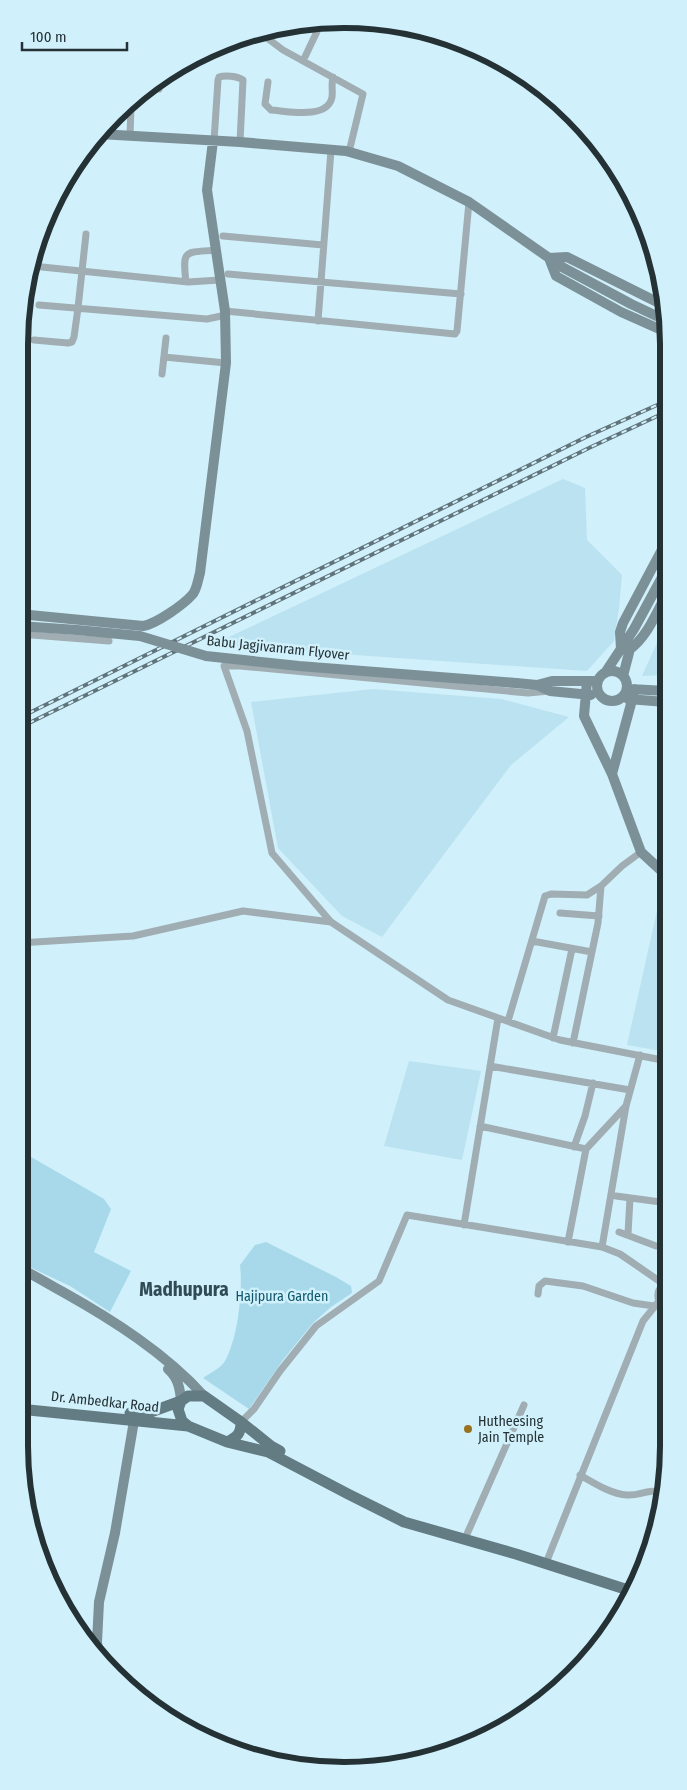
<svg xmlns="http://www.w3.org/2000/svg" width="687" height="1790" viewBox="0 0 687 1790" font-family="'Fira Sans Condensed',sans-serif">
<rect width="100%" height="100%" fill="#d0f0fb"/>
<path fill="#bbe2f0" d="M563,479L585,488L587,540L622,575L619,608L614,641L587,671L212,645Z
M666,623V675L642,676Z
M373,689L501,699L569,717L511,765L382,937L342,916L278,848L251,702Z
M663,884L667,887V1052L627,1045Z
M409,1061L481,1071L462,1160L384,1146Z"/>
<path fill="#a8d9ea" d="M19,1150L104,1199L111,1209L94,1252L131,1271L110,1312L70,1286L19,1262Z
M266,1242L336,1277L351,1286L352,1293L331,1307L313,1323L283,1360L249,1409L203,1378C210,1373 221,1368 225,1361C238,1338 243,1290 240,1265L255,1245Z"/>
<g fill="none" stroke-linecap="round" stroke-linejoin="round">
<path stroke="#a0adb2" stroke-width="7" d="M263,35L283,50L363,94L349,152
M303,61L321,23
M268,82L265,104L271,110C287,111 328,120 332,97C333,91 331,84 333,77
M151,88L159,89
M130,136L131,107
M214,141L218,80L219,77C225,75 237,76 243,80L240,142
M223,236L323,245
M42,267L188,282L220,280
M228,274L461,294
M186,282C182,248 185,253 216,250
M39,305L207,319L226,315
M225,311L455,334L457,331L469,202
M318,321L331,150
M34,340L68,343L72,342L74,337L78,308L86,234
M164,357L226,363
M162,374L166,338
M19,634L109,641
M549,691L528,693L240,666H224L247,731L272,853L331,922L448,1000L560,1040L667,1061
M560,913L599,916
M532,941L592,952
M19,943L133,936L243,911L331,922
M508,1021L545,896L551,894L587,895L601,886L622,866L641,852
M553,1038L572,949
M573,1043L598,923L601,886
M490,1066L630,1090
M480,1126L586,1149
M574,1147L585,1116L593,1083
M616,1196L668,1203
M464,1225L498,1018
M619,1232L656,1246H668
M628,1234L630,1198
M568,1242L586,1149L626,1106
M602,1247L626,1106L640,1055
M668,1284L659,1290C656,1298 659,1305 668,1308
M538,1294L539,1286L545,1281L583,1286L633,1303L654,1306
M241,1422L254,1409L280,1371L316,1326L379,1281L407,1215L602,1247L620,1254L665,1285
M580,1475C594,1483 611,1494 627,1495C642,1496 646,1488 662,1493
M467,1534L524,1405
M546,1563L643,1321L659,1301"/>
<path stroke="#7c9097" stroke-width="10" d="M99,134L240,142L346,151L398,166L469,202L562,267L631,304L665,320
M665,306L567,257L549,258L556,276L621,312L666,332
M19,614L143,626C156,624 183,605 192,595C197,590 198,579 200,573L226,363L225,311L207,190L213,141
M621,649L620,632L623,623L666,542
M629,650C647,637 656,614 666,595
M597 686a15 15 0 1 1 30 0a15 15 0 1 1-30 0Z
M605,673L634,629L666,570
M623,676L631,645
M587,681L584,716L612,774L641,852L667,876
M516,683L537,685L550,691L591,695
M537,685L552,681H593
M630,689L666,691
M628,699L666,702
M612,774L635,689
M19,1268C34,1275 48,1284 63,1292C113,1320 165,1353 204,1396
M168,1369C178,1378 180,1388 181,1401
M99,1661L97,1642L99,1602L115,1533L135,1415"/>
<path stroke="#637b83" stroke-width="11" d="M188,1396H204L241,1422C241,1434 237,1437 227,1442L188,1426L182,1421L178,1409L181,1401Z
M19,1409L188,1426
M130,1413H148L181,1401
M241,1422L271,1446L280,1451
M227,1442L268,1452L348,1494L404,1522L516,1554L628,1590"/>
<defs>
<path id="rail" d="M19,718L586,437L666,401
M19,728L591,447L666,412"/>
</defs>
<use href="#rail" stroke="#61747b" stroke-width="4"/>
<use href="#rail" stroke="#d0f0fb" stroke-width="2" stroke-dasharray="5.5" stroke-linecap="butt"/>
<path stroke="#7c9097" stroke-width="10" d="M19,626L77,630L140,636L206,656L299,666L516,683"/>
</g>
<circle fill="#99721e" stroke="#d0f0fb" stroke-width="2" cx="468" cy="1429" r="5"/>
<g text-anchor="middle" dominant-baseline="central" stroke-width="5" stroke-linejoin="round" paint-order="stroke">
<g font-size="14" fill="#243135" stroke="#d0f0fb">
<text transform="translate(278 648) rotate(6)">Babu Jagjivanram Flyover</text>
<text transform="translate(105 1402) rotate(6)">Dr. Ambedkar Road</text>
</g>
<g font-size="14" fill="#0f576a" stroke="#d0f0fb">
<text x="282" y="1296">Hajipura Garden</text>
</g>
<g font-size="14" fill="#243135" stroke="#d0f0fb" text-anchor="start">
<text x="478" y="1421">Hutheesing<tspan x="478" dy="16">Jain Temple</tspan></text>
</g>
<g font-size="19" font-weight="bold" fill="#304b54" stroke="#d0f0fb">
<text x="184" y="1289">Madhupura</text>
</g>
</g>
<path d="M0 0H687V1790H0ZM344 28H344A316 316 0 0 1 660 344V1446A316 316 0 0 1 344 1762H344A316 316 0 0 1 28 1446V344A316 316 0 0 1 344 28Z" fill="#d0f0fb" fill-rule="evenodd"/>
<path fill="none" stroke="#243135" stroke-width="6" d="M344 28H344A316 316 0 0 1 660 344V1446A316 316 0 0 1 344 1762H344A316 316 0 0 1 28 1446V344A316 316 0 0 1 344 28Z"/>
<path d="M22 42v8h105v-8" fill="none" stroke="#243135" stroke-width="2.5"/>
<text x="30" y="42" font-size="15" fill="#243135" stroke="#d0f0fb" stroke-width="4" paint-order="stroke">100 m</text>
</svg>
